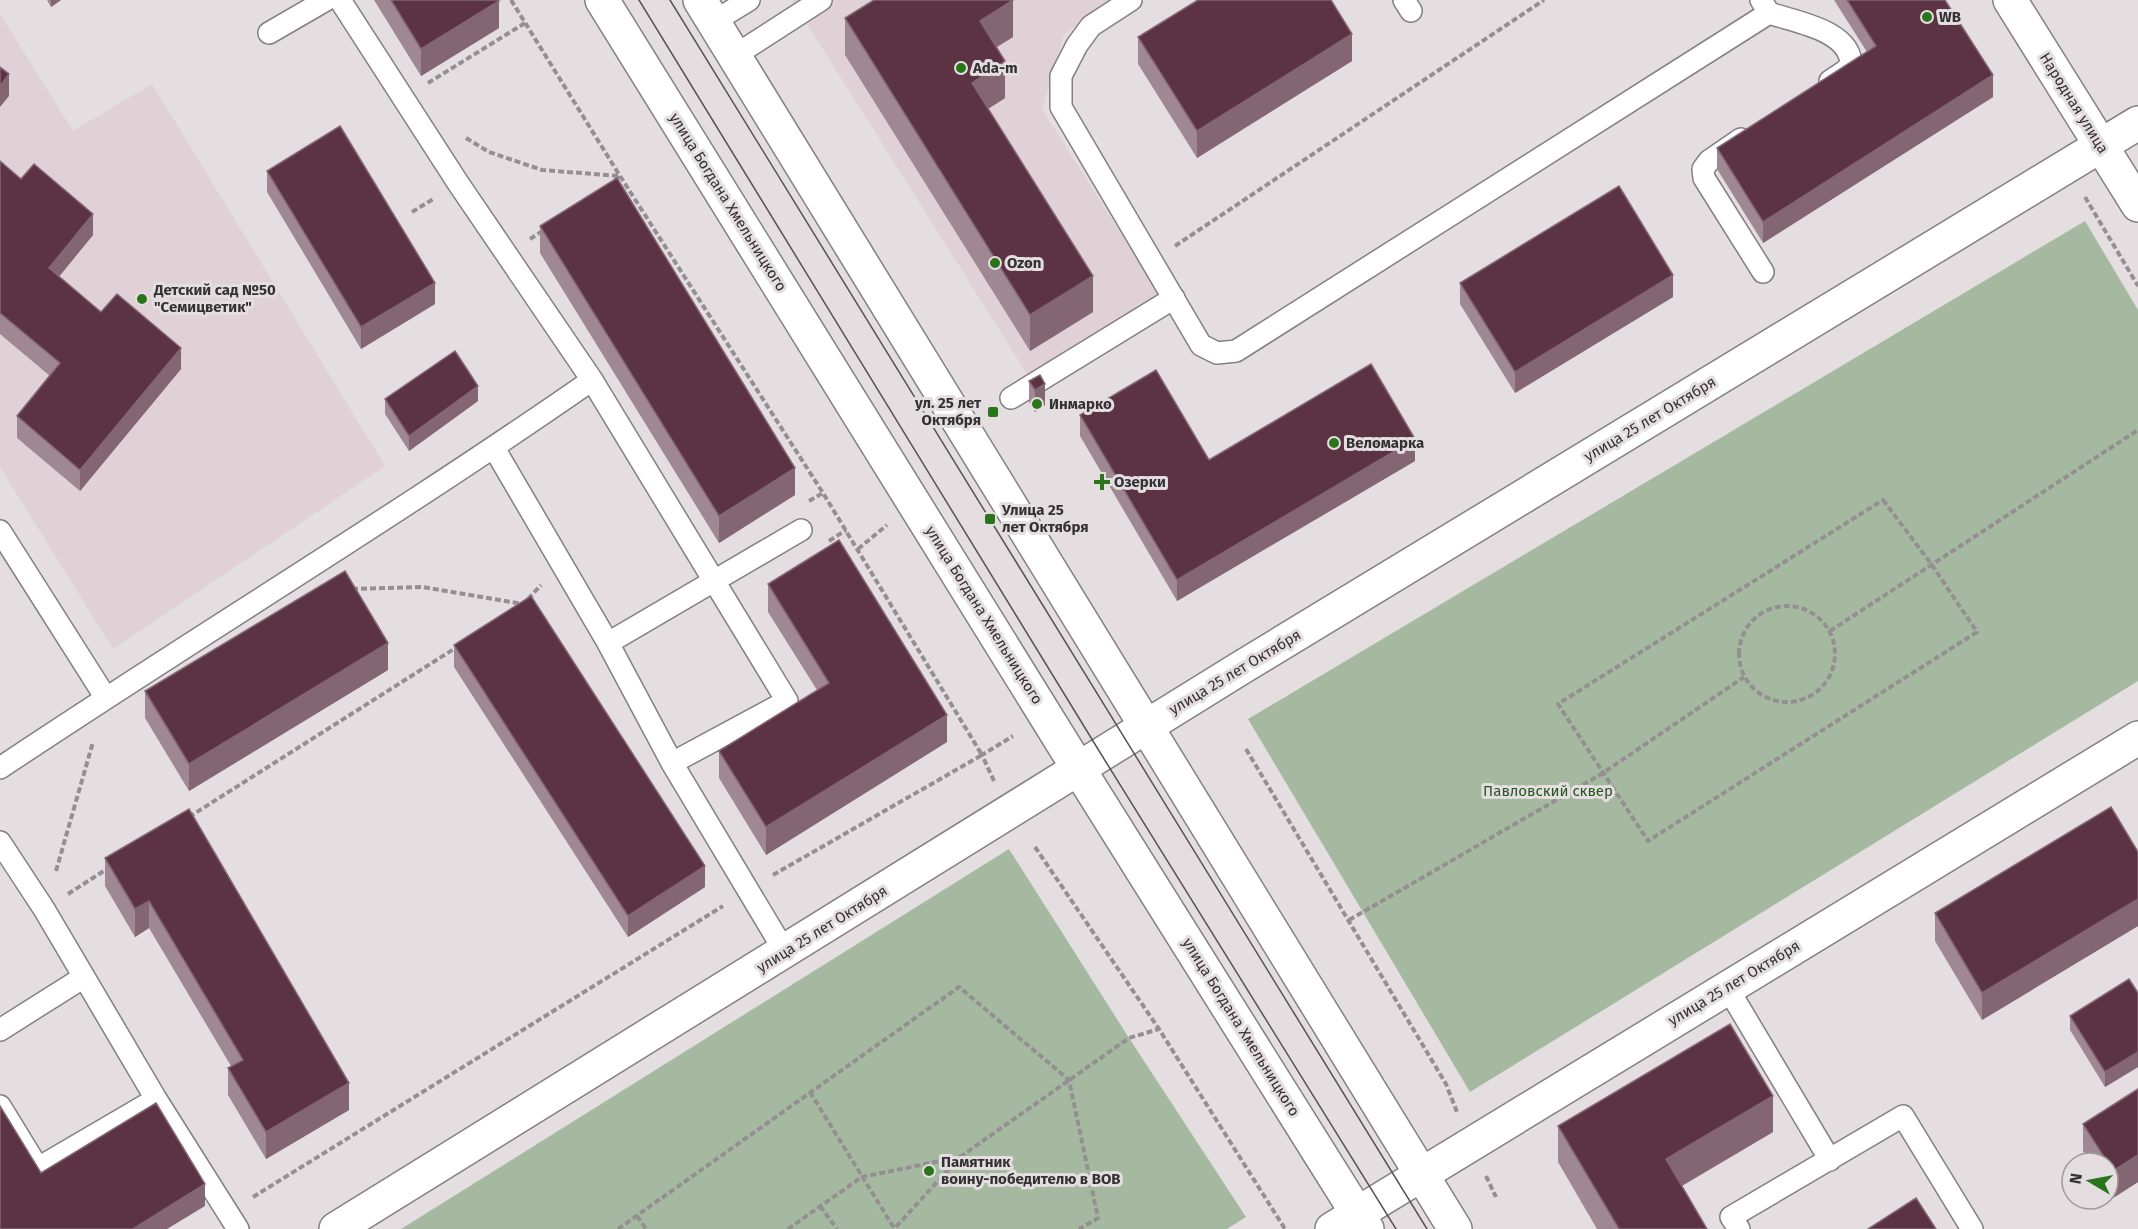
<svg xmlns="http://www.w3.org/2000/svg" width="2138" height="1229" viewBox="0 0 2138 1229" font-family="'Fira Sans',sans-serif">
<rect width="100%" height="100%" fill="#e4dee0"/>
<path fill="#dfd1d6" d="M792,0H1117L1064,34L1042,109L1161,297L1029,377Z
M0,14L73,131L152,84L385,466L113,649L0,467Z"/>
<path fill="#a5b9a1" d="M2085,221L2138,310V681L1470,1092L1248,719Z
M1009,849L1129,1038L1246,1217L1227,1229H401Z"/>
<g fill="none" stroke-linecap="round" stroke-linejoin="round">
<defs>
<path id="lane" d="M340,0L458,183L592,380
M1131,0L1091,26L1077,45L1061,76V107L1201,345L1217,353L1236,351L1769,13
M1404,0L1411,11
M1761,0L1769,13C1795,22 1851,30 1851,65L1845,71L1830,81
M713,22L749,0
M269,33L326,0
M734,56L821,0
M1741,139L1709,161L1703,169L1704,178L1763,272
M1011,398L1174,298
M494,448L608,643L672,763L785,952
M0,531L106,698
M608,643L801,530
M0,768C196,637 398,515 592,380L787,701L672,763
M0,842L44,909L156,1099L238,1229
M1727,987L1830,1160
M0,1030L84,977
M0,1106L38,1168L156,1099
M1739,1229L1731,1217L1903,1116L1972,1229"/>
<path id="street" d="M2010,0L2138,205
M336,1229L1239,669L2138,123
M1332,1229L2138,738"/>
<path id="highway" d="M602,0L1078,768L1367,1229
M700,0L1455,1229"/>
</defs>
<use href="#lane" stroke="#847f80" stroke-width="24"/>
<use href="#street" stroke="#847f80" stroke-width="36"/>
<use href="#highway" stroke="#847f80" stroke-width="36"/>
<path stroke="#948f91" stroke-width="4" stroke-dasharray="6 3" stroke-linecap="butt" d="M511,0L620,176L823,493L982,755L773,875
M428,83L525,23
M466,138L489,152L542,170L620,176L614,181
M2085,197L2138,286
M412,212L435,198
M530,239L544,230
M1175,246L1544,0
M1883,500L1932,565L1977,632L1648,841L1558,704Z
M809,501L823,493
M829,541L846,530
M858,549L887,525
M352,589L422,587L523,604
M528,599L541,585
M1739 654a48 48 0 1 1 96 0a48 48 0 1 1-96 0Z
M1830,631L2138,430
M1246,749L1446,1084L1457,1112
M994,781L982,755L1013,736
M189,817L457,647
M1035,847L1159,1029L1285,1229
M56,871L93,742
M68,894L110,867
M1349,920L1603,773L1744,677
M810,1092L894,1228
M960,1157L1129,1038L1159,1029
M1486,1176L1496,1197
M253,1197L723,906
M820,1206L837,1229
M637,1216L646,1229
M618,1229L959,987L1069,1080L1098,1218L1079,1229
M788,1229L862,1177L960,1157L894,1229"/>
<use href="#lane" stroke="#fff" stroke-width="21"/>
<use href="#street" stroke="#fff" stroke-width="33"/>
<use href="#highway" stroke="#fff" stroke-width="33"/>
<path stroke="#565354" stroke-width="1.5" d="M639,0L1101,754L1396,1229
M670,0L1427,1229"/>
</g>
<path fill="#a08892" d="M47,0H61L51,7Z
M374,0H498L499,28L421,76Z
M1834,0H1945L1993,97L1763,243L1717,169V148L1867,52Z
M845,18L1013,37L997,47L1005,98L988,109L1093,312L1030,351L845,55Z
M1138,37L1352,61L1197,158L1138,64Z
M0,161L21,179L93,235L59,276L101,312L181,369L80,491L17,438V416L50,376L0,334Z
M267,171L435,304L361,349L267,192Z
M540,226L795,495L719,543L540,253Z
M1460,283L1673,297L1515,393L1460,304Z
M1029,381L1045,405L1035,412L1029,402Z
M385,399L478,401L409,451L385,414Z
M1080,415L1209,460L1415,461L1177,601L1080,436Z
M768,584L947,742L766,855L719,778V751L817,690L768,612Z
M454,645L705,887L628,937L454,667Z
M388,670L189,791L145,718V691Z
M189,809L349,1110L266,1159L228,1095V1068L231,1066L149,928L135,937L105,886V858Z
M2138,852V926L1982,1020L1935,941V913Z
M2138,993V1067L2105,1087L2070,1030V1016Z
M2138,1089V1182L2113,1198L2108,1191V1163H2091L2083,1151V1124Z
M1558,1126L1773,1132L1682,1186L1707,1229H1597L1558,1162Z"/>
<path fill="#846672" d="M51,0H61L51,7Z
M1013,0V37L980,57V21Z
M499,1V28L421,76V49Z
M1352,34V61L1197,158V131Z
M1005,61V98L972,119V83Z
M9,74V96L0,107V86Z
M1993,75V97L1763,243V222Z
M93,214V235L49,289V268Z
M1673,275V297L1515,393V372Z
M1093,276V312L1030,351V315Z
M435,283V304L361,349V327Z
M181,348V369L80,491V470Z
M1045,384V405L1035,412V390Z
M478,386V401L409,451V436Z
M1415,439V461L1177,601V580Z
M795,468V495L719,543V516Z
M388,643V670L189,791V764Z
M947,715V742L766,855V827Z
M705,866V887L628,937V916Z
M2138,899V926L1982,1020V993Z
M149,901V928L135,937V909Z
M2138,1052V1067L2105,1087V1072Z
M349,1083V1110L266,1159V1132Z
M1773,1096V1132L1666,1195V1159Z
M2138,1155V1182L2113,1198V1171Z
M205,1184V1206L167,1229H133Z"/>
<path fill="#5b3343" stroke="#846672" stroke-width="1.5" d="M391,0H498L499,1L421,49Z
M874,0H1013L980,21L1005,61L972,83L1093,276L1030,315L845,18Z
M1198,0H1331L1352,34L1197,131L1138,37Z
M1847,0H1945L1993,75L1763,222L1717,148L1876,46Z
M0,67L9,74L0,86Z
M340,126L435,283L361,327L267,171Z
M0,161L21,179L34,164L93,214L49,268L101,312L117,294L181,348L80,470L17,416L60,363L0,313Z
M617,178L795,468L719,516L540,226Z
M1619,186L1673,275L1515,372L1460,283Z
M455,351L478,386L409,436L385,399Z
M1371,364L1415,439L1177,580L1080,415L1156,370L1209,460Z
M1040,375L1045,384L1035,390L1029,381Z
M839,540L947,715L766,827L719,751L829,683L768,584Z
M345,571L388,643L189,764L145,691Z
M531,596L705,866L628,916L454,645Z
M2111,807L2138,852V899L1982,993L1935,913Z
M189,809L349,1083L266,1132L228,1068L243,1060L149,901L135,909L105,858Z
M2129,979L2138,993V1052L2105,1072L2070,1016Z
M1730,1024L1773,1096L1666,1159L1707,1229H1619L1558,1126Z
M2138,1089V1155L2113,1171L2083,1124Z
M156,1103L205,1184L133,1229H0V1106L41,1173Z
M1916,1198L1936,1229H1868Z"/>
<g fill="#2a751b" stroke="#e4dee0" stroke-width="2">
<circle cx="1927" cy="17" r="6"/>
<circle cx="961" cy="68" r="6"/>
<circle cx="995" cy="263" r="6"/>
<circle cx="142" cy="299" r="6"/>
<circle cx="1037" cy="404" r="6"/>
<rect x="987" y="406" width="12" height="12" rx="3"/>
<circle cx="1334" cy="443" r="6"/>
<path d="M1099 473h6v6h6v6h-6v6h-6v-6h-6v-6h6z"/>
<rect x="984" y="513" width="12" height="12" rx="3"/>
<circle cx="929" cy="1171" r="6"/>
</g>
<g text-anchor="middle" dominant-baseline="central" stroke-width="6" stroke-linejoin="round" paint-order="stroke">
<g font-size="15" font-weight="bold" fill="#343132" stroke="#e4dee0" text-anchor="start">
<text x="1939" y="17">WB</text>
<text x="973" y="68">Ada-m</text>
<text x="1007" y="263">Ozon</text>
<text x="154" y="290">Детский сад №50<tspan x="154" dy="17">"Семицветик"</tspan></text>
<text x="981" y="403" text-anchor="end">ул. 25 лет<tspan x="981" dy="17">Октября</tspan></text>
<text x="1049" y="404">Инмарко</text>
<text x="1346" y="443">Веломарка</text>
<text x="1114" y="482">Озерки</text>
<text x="1002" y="510">Улица 25<tspan x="1002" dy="17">лет Октября</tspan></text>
<text x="941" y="1162">Памятник<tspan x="941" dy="17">воину-победителю в ВОВ</tspan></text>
</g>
<g font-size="15" fill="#343132" stroke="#e4dee0">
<text transform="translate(2074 103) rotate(58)">Народная улица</text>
<text transform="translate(728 202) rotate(58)">улица Богдана Хмельницкого</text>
<text transform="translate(1650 419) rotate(-31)">улица 25 лет Октября</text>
<text transform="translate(984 615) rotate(58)">улица Богдана Хмельницкого</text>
<text transform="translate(1235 672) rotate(-31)">улица 25 лет Октября</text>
<text transform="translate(822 929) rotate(-32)">улица 25 лет Октября</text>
<text transform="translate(1734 983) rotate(-31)">улица 25 лет Октября</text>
<text transform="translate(1241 1027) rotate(58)">улица Богдана Хмельницкого</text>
</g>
<g font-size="15" fill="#295422" stroke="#e4dee0">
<text x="1548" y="791">Павловский сквер</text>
</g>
</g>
<g transform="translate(2090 1181) rotate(280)"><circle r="28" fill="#e4dee0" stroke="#9e999a" stroke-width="1.5"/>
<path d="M0-4.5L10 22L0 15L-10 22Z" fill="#2a751b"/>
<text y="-9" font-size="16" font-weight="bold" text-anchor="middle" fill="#343132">N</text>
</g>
</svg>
